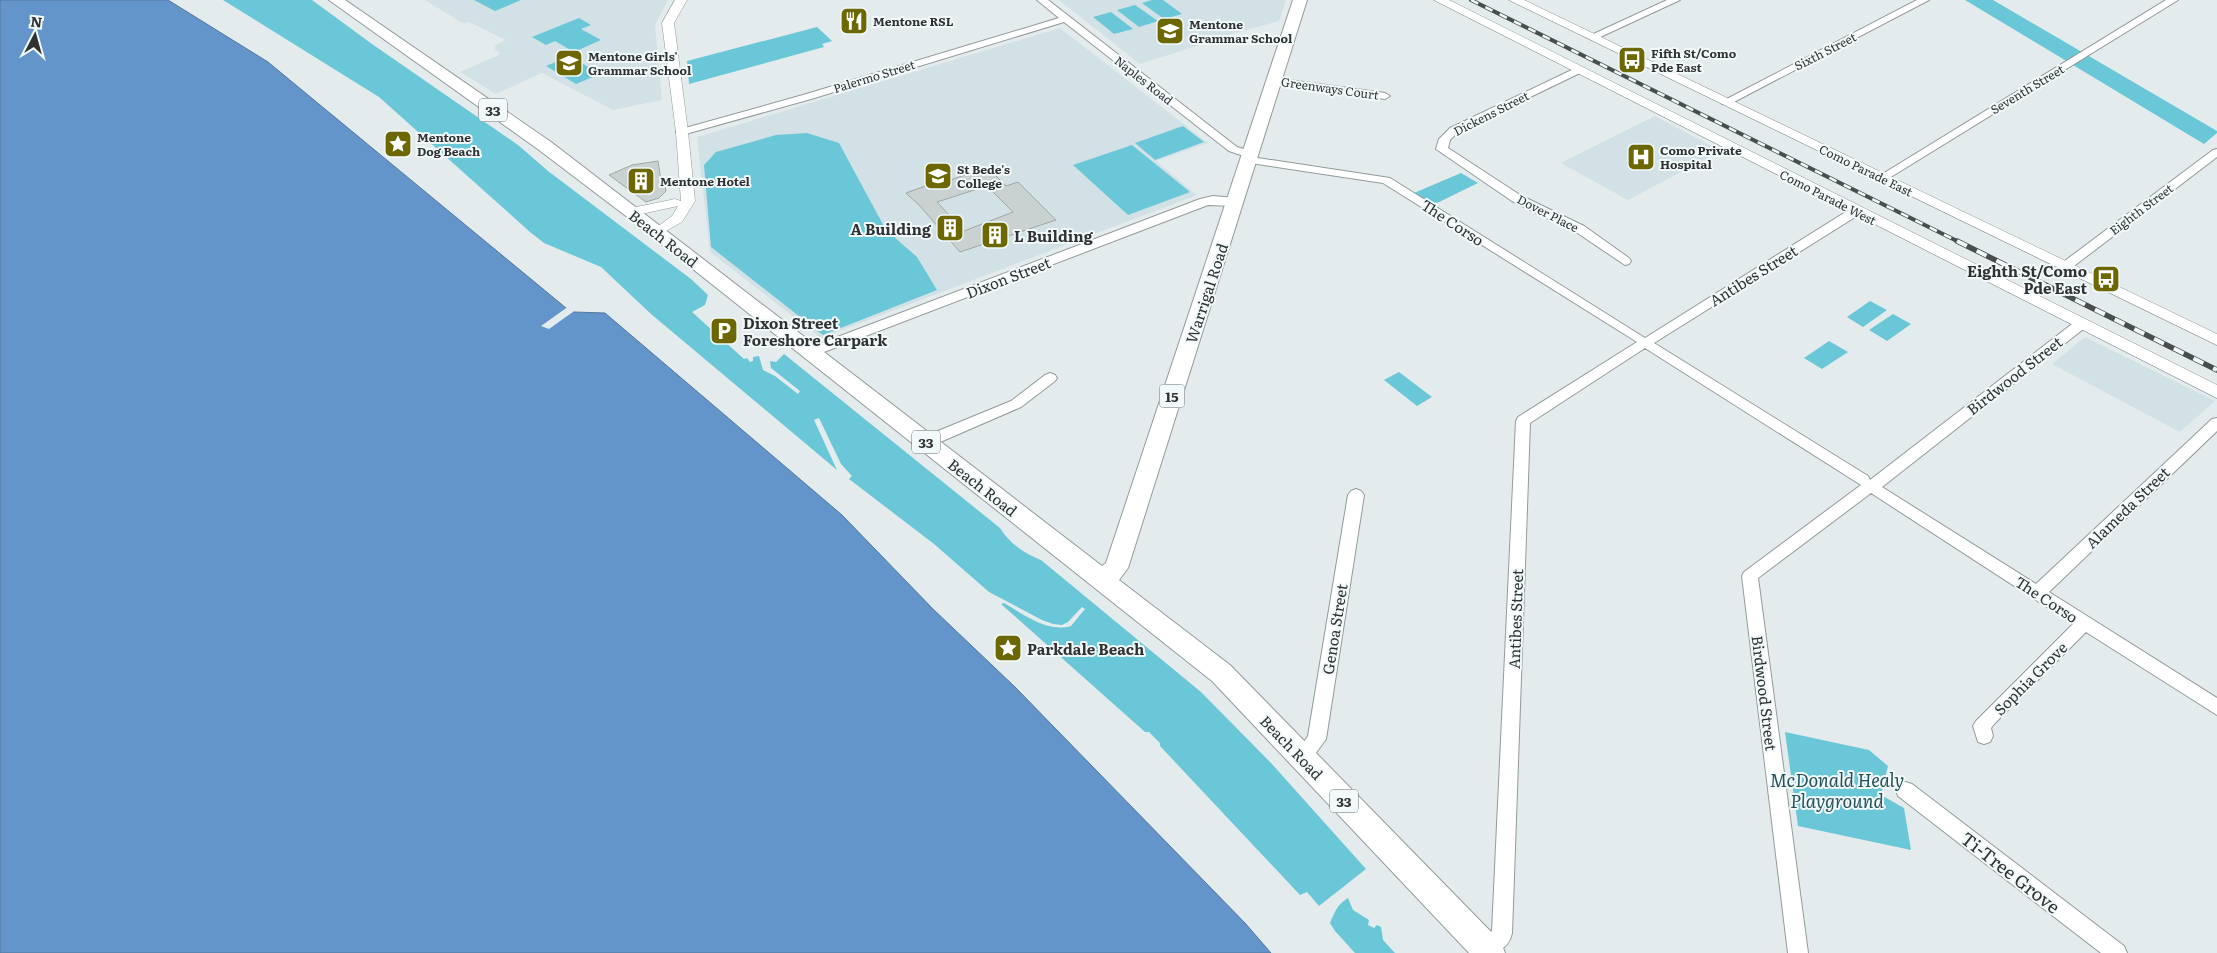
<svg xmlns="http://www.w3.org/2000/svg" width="2217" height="953" viewBox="0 0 2217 953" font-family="Literata,serif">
<rect width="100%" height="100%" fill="#e4ebed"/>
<path fill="#d2e1e5" d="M425,0H668L655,25L662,100L613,110L542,73L496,94L460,72L499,55V52L495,50V46L505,40L469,22L462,23Z
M1059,0H1286L1279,21L1205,41L1206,43L1140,64Z
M1060,28L1208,143L1156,161L1197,195L821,338L710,252L697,137Z
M1655,116L1721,151L1628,200L1561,163Z
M2085,337L2215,401L2180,432L2052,364Z"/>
<path fill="#6ac7d7" d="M223,0H312L372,44L518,145L548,171L691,279L708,295L705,305L692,312L744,359L747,358L750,362L753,361V357L759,356L763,370L775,376L798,394L800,391L771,368L770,361L776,362L784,354L1000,528C1009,543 1025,554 1041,560L1201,692L1271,763L1366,869L1319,906L1307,892L1300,895L1160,746V743L1149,732H1145L1001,604L1004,603C1023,614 1047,633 1071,626L1085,609L1082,607L1068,622L1062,625L1053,624L1042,620L989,592L934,544L849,479L852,476L841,464L819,418L814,420L837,470L651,314L601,267L544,243L530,232L379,97Z
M474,0H521L495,11Z
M1152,0H1163L1182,14L1164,19L1142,3Z
M1965,0H1993L2217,131V133L2204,144Z
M1135,5L1158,21L1139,27L1117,10Z
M1111,12L1133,29L1114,34L1093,17Z
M579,18L591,25L581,29L601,40L574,52L555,41L546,45L532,37Z
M817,27L832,41L822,44L824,47L689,84L687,61Z
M570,56L600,74L576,84L546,66Z
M1183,126L1204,142L1155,160L1135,143Z
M807,133L839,143L886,230L917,257L937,290L823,335L711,247L704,165L716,152L776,135Z
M1132,145L1190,192L1128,215L1073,165Z
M1461,173L1478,183L1433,205L1414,193Z
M1870,301L1887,310L1863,327L1847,317Z
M1893,314L1911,324L1887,341L1869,330Z
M1829,341L1848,352L1822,369L1804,358Z
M1399,372L1432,397L1417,406L1384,380Z
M1785,732L1869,750L1888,766L1881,795L1904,808L1911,850L1798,826Z
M1348,898L1353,910L1369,920L1368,925L1374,928L1377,925L1381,927L1383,940L1395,953H1355L1335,931L1330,923C1335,911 1337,905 1348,898Z"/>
<path fill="#6395cb" stroke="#53779d" d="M0,0H168L268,62L566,308L574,312L605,313L842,515L933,609L1015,687L1245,923L1271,953H0Z"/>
<path fill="#e4ebed" d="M569,306L577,309L549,329L541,326Z"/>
<path fill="#cad1d1" stroke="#a0a7a6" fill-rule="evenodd" d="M658,161L661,181H664L666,191L659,198L646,202L609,175L632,165Z
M987,167L1006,186L1018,182L1056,220L960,252L920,206L906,193L928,185L931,187ZM987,186L1013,212L964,231L937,202Z"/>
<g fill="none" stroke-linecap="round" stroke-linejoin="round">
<defs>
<path id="minor" d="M1037,0H1048L1237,147L1254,152L1256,154L1251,157L1390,178L1645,338L1852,208H1860L1862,211L1860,214L1654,343L1868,476L1870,480L2076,321H2086L2088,324L2086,327L1882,487L2036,584L2212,419L2217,418V431L2049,592L2217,698V715L2086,632L1995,723L1991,728L1993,736L1990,742L1984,744L1978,742L1973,726L1976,721L2073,624L1871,493L1758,578L1808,953H1788L1742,576L1744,572L1861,485L1645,348L1530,423L1512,933C1508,952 1493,953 1477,953L1475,948L1478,941L1492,931L1516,421L1518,417L1637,342L1383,183L1244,162L1242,160L1247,157L1229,151L1064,22L811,99L682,135L676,132L678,130L803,95L1059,18Z
M1667,0H1680L1596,39L1592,40L1587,37Z
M1917,0H1929L1730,104H1722L1721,102Z
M2166,0H2178L1886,180L1882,181L1876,178Z
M1578,67L1583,70L1582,72L1458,132L1450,140L1448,148L1520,195L1584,226L1629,258L1631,261L1629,264L1625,265L1576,232L1512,201L1436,149L1439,139L1450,128Z
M1274,78L1385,93L1390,96L1385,99L1270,83V79Z
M2217,149V157L2070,269H2062L2060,266L2062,263L2213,150Z
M1213,196L1235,198L1241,202L1235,206L1208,205L816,355H806L804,352L806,349L1200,199Z
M1050,373L1055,375L1057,378L1055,381L1021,407L931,446H921L919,442L921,438L1011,401L1045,375Z
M1356,489L1361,491L1364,495L1326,739L1308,764L1302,766L1296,764L1293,758L1308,736L1348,495L1351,491Z
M1905,782L1912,784L2124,946L2127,953H2101L1898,796L1896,790L1898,784Z"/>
<path id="tertiary" d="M675,0H687L674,23L688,132L695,201L682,222L657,236L650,232L672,216L678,206L632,216L625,212L627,209L675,199L681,201L676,132L662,23Z
M1434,0H1449L2217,385V398Z
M1509,0H1524L2217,334V345Z"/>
<path id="primary" d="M329,0H345L551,142L1102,566L1106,563L1293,0H1307L1128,568L1119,580L1230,665L1501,942L1505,953H1469L1212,681L626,216L539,150Z"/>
</defs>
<use href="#minor" stroke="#939a9b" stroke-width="2"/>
<use href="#tertiary" stroke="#939a9b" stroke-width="1"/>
<use href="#primary" stroke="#939a9b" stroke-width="2"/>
<use href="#minor" fill="#fff" fill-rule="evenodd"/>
<use href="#tertiary" fill="#fff" fill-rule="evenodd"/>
<use href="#primary" fill="#fff" fill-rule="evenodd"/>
<defs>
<path id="rail-far1" d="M1471,0L1959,242"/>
<path id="rail" d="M1957,241L2217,370"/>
</defs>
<use href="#rail-far1" stroke="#4a4d4e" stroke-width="4"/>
<use href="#rail" stroke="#4a4d4e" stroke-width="5.5"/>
<use href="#rail-far1" stroke="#f1f9fa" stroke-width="2.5" stroke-dasharray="8" stroke-linecap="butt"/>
<use href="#rail" stroke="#f1f9fa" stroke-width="4" stroke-dasharray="11" stroke-linecap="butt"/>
</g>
<defs>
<symbol id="restaurant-square" viewBox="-11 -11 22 22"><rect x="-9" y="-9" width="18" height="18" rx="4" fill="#6c6700" stroke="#f1f9fa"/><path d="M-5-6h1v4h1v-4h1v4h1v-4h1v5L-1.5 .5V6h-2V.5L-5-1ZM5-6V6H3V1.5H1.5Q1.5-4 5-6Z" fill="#fff"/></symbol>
<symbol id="school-square" viewBox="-11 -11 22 22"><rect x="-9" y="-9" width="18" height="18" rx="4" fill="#6c6700" stroke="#f1f9fa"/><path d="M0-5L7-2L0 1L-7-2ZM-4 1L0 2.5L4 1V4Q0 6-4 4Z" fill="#fff"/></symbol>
<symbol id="bus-square" viewBox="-11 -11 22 22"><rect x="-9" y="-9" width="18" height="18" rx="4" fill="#6c6700" stroke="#f1f9fa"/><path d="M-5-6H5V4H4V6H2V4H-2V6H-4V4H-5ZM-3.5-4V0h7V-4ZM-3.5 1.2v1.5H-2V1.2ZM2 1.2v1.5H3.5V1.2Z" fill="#fff"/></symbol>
<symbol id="sight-square" viewBox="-11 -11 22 22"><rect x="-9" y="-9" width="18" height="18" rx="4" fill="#6c6700" stroke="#f1f9fa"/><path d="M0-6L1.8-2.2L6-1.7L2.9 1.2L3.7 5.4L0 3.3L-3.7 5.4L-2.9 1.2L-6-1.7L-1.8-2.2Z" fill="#fff"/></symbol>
<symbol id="hospital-square" viewBox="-11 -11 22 22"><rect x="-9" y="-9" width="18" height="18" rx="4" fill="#6c6700" stroke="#f1f9fa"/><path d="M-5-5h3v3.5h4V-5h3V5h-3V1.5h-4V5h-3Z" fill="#fff"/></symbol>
<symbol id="building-square" viewBox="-11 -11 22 22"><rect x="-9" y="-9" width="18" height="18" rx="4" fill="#6c6700" stroke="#f1f9fa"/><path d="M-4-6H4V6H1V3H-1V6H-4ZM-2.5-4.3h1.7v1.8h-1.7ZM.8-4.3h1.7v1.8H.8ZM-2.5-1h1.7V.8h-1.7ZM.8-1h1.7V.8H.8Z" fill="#fff"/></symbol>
<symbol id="parking-square" viewBox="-11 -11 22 22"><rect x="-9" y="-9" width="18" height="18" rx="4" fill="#6c6700" stroke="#f1f9fa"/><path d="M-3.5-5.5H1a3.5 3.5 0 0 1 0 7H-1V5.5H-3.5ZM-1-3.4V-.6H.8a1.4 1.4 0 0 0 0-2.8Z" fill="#fff"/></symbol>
</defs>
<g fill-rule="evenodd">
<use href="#restaurant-square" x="838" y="5" width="32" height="32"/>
<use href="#school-square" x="1154" y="15" width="32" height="32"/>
<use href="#bus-square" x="1616" y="44" width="32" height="32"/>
<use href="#school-square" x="553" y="47" width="32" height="32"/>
<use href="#sight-square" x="382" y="128" width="32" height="32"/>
<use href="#hospital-square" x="1625" y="141" width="32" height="32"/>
<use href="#school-square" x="922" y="160" width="32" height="32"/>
<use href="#building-square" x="625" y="165" width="32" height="32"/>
<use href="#building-square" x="934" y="212" width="32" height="32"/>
<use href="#building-square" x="979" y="219" width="32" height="32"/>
<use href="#bus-square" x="2090" y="263" width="32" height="32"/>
<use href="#parking-square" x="708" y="315" width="32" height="32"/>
<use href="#sight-square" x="992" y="632" width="32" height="32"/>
</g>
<g text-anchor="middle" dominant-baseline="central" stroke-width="4" stroke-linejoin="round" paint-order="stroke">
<g font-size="12" font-weight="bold" fill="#2f3132" stroke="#f1f9fa" text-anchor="start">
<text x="873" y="21">Mentone RSL</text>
<text x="1189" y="24">Mentone<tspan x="1189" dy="14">Grammar School</tspan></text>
<text x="1651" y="53">Fifth St/Como<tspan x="1651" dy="14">Pde East</tspan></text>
<text x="588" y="56">Mentone Girls'<tspan x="588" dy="14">Grammar School</tspan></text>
<text x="417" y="137">Mentone<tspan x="417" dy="14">Dog Beach</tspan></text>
<text x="1660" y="150">Como Private<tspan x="1660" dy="14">Hospital</tspan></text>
<text x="957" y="169">St Bede's<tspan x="957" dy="14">College</tspan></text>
<text x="660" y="181">Mentone Hotel</text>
</g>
<g font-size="12" fill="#2f3132" stroke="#f1f9fa">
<text transform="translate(1825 51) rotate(-27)">Sixth Street</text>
<text transform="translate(874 76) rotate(-17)">Palermo Street</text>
<text transform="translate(1144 80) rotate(38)">Naples Road</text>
<text transform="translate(1330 88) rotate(8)">Greenways Court</text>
<text transform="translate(2027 89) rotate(-31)">Seventh Street</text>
<text transform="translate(1491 113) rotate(-27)">Dickens Street</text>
<text transform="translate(1866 170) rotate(26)">Como Parade East</text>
<text transform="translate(1828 197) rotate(27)">Como Parade West</text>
<text transform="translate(2141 209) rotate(-37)">Eighth Street</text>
<text transform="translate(1548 213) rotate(27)">Dover Place</text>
</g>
<g fill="#f1f9fa" stroke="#696d6e" stroke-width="1">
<rect x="479" y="98.5" width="28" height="23" rx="4"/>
<rect x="1159.5" y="384.5" width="25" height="23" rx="4"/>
<rect x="912" y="430.5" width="28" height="23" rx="4"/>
<rect x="1330" y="789.5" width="28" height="23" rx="4"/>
</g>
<g font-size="14" font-weight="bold" fill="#2f3132">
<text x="493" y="110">33</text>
<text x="1172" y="396">15</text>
<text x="926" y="442">33</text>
<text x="1344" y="801">33</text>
</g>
<g font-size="15" fill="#2f3132" stroke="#f1f9fa">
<text transform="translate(1453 222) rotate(33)">The Corso</text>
<text transform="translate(664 238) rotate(38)">Beach Road</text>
<text transform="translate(1753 275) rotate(-32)">Antibes Street</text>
<text transform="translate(1008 277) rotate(-21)">Dixon Street</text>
<text transform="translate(1206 293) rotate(-72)">Warrigal Road</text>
<text transform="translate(2014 375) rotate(-38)">Birdwood Street</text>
<text transform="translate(983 487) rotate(38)">Beach Road</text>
<text transform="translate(2127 507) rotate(-44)">Alameda Street</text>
<text transform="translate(2047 599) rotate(33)">The Corso</text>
<text transform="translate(1515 619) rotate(-88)">Antibes Street</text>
<text transform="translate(1334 629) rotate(-81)">Genoa Street</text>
<text transform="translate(2030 678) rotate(-45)">Sophia Grove</text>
<text transform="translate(1765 693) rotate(83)">Birdwood Street</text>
<text transform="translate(1292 747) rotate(46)">Beach Road</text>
</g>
<g font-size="15" font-weight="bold" fill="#2f3132" stroke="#f1f9fa" text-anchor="start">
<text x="931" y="228" text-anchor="end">A Building</text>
<text x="1014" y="235">L Building</text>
<text x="2087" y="270" text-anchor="end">Eighth St/Como<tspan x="2087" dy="17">Pde East</tspan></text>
<text x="743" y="322">Dixon Street<tspan x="743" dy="17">Foreshore Carpark</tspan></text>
<text x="1027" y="648">Parkdale Beach</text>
</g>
<g font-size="18" font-style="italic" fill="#245158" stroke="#f1f9fa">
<text x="1837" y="779">McDonald Healy<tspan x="1837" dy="21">Playground</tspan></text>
</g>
<g font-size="18" fill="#2f3132" stroke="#f1f9fa">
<text transform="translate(2011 872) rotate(38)">Ti-Tree Grove</text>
</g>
</g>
<g transform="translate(35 35) rotate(6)" stroke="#f1f9fa" stroke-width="4" paint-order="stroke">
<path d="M0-4L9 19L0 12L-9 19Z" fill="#2f3132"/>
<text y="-8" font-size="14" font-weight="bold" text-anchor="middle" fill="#2f3132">N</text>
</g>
</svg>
